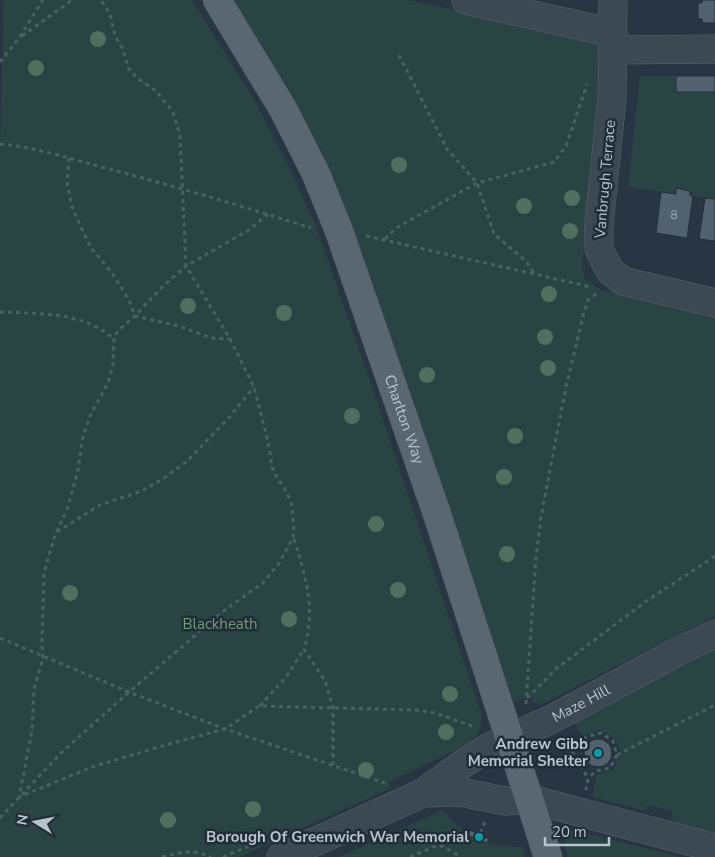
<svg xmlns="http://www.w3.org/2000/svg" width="715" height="857" viewBox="0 0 715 857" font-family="'Nunito Sans',sans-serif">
<rect width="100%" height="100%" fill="#283643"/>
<path fill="#2a4444" d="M4,0H192L256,103L288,165L315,224L370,381L481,713C484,726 478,736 468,744L389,782L391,788L239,857H0V147Z
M231,0H408L591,40C600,42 600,46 601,54L582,270L586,280L601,290L715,316V616L548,701L538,704L532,702L531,698H524L514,703L352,233Z
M640,76H676V92H715V199L690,196V191L677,188L676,194L628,187Z
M715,644V835L670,823L673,811L647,805L646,811L593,797L596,775L613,770L620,754L616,739L600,730L582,736L571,717Z
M443,810C462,837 489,848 522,847L525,857H339Z
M572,831H578L680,857H568C564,847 562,838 572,831Z"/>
<path fill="#51616e" stroke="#232f3a" d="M702,0H715V23H702V19H698V3H702Z
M676,76H715V92H676Z
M676,188L690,191V196H693L687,238L656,233L661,192L676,194Z
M705,198L715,199V241L699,239Z
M584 753a14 14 0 1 1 28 0a14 14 0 1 1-28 0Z
M470,830L489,839L487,843L467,835Z"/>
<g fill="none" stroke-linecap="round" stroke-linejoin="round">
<defs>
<g id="minor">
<path d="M466,0L613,33"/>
<path d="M613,0L612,98L599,224V249L610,271L623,281L715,303"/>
<path d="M613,50L715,49"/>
<path d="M423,793L460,792L505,801L530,799L715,848"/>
<path id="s1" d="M281,857L423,793L464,763L488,748L550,720L679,651L715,634"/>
</g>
<g id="major">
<path id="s2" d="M217,0L283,109L316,174L339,231L437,514L548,857"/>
</g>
</defs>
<use href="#minor" stroke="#5a6670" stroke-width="29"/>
<use href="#major" stroke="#46515c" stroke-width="29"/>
<path stroke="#4a6162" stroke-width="3" stroke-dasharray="4 4" stroke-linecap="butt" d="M22,36L72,0
M399,55L447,149L477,183L494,234L526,261L534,273
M0,62L19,38L43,0
M0,144C34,147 68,158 101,167C172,185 241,206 311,228
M69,158L67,183L72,207L84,234L92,249L112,273L129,300L135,316L179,326L211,338L230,339
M268,214L249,230L186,266L163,286L135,316L118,331L114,339L113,366L108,383L90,416L83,437L78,470L68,507L54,538L44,573L42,643L43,658L34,689L32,731L19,797L92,767L169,744L225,729L259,706L416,710L435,713L475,727
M366,236L591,287
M385,239L396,228L477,183L554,162L566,146L587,84
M0,312C40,314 82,311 114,339
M57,532L100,505L142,491L164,478L186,462L227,420L254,387
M294,539C306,577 316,609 304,649L325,681L333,708V765
M0,638L129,692L225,729L385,783
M527,698L557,668L648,600L715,556
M526,704L536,557L541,517L566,387L583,316L588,300L599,292
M260,706L286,677L304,649
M561,740L570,748L588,778L586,790
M570,748L586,737L601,733L613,741L617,755L610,768L596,771L588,778
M617,755L715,705
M0,818L61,753L129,692L226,609L263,583L279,563L293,538L294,526L291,502L286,491L273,471L268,442L254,387L230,339L186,266L180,136L173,112L156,91L137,78L128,68L123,49L115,36L110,14L101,0
M480,833L485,822
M162,857C180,852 193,849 211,857
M223,857L263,840
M410,857L433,847L443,846L461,857"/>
<use href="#minor" stroke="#3c4852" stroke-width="28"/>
<use href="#major" stroke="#5a6772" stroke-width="28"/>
</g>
<g fill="#506f5f">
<circle cx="98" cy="39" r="8"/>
<circle cx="36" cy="68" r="8"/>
<circle cx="399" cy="165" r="8"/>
<circle cx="572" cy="198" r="8"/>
<circle cx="524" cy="206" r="8"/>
<circle cx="570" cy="231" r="8"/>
<circle cx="549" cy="294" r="8"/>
<circle cx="188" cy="306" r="8"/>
<circle cx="284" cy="313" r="8"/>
<circle cx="545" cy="337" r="8"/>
<circle cx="548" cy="368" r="8"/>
<circle cx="427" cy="375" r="8"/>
<circle cx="352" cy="416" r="8"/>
<circle cx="515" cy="436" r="8"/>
<circle cx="504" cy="477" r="8"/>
<circle cx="376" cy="524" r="8"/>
<circle cx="507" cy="554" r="8"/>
<circle cx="398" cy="590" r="8"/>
<circle cx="70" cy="593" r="8"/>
<circle cx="289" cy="619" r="8"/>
<circle cx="450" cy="694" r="8"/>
<circle cx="446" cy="732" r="8"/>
<circle cx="366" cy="770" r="8"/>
<circle cx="253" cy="809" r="8"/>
<circle cx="168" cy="820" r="8"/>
</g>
<g fill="#0f9aa8" stroke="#212d38" stroke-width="2">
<circle cx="598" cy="753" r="5"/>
<circle cx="479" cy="837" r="5"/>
</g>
<g text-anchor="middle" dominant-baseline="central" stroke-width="5" stroke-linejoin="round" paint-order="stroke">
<g font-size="12" fill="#9faab4">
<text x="674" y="215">8</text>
</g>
<g font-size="15" fill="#b9c3cc" stroke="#212d38">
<text transform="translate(605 179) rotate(-85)">Vanbrugh Terrace</text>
<text stroke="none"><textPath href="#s2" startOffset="461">Charlton Way</textPath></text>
<text stroke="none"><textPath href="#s1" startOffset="338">Maze Hill</textPath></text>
</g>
<g font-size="15" fill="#719d76" stroke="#212d38">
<text x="220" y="624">Blackheath</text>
</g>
<g font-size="15" font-weight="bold" fill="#b9c3cc" stroke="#212d38" text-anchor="end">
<text x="588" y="744">Andrew Gibb<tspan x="588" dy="17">Memorial Shelter</tspan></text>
<text x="469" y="837">Borough Of Greenwich War Memorial</text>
</g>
</g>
<g transform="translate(35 822) rotate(280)" stroke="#212d38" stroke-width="4" paint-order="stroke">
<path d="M0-4L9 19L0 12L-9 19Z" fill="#b9c3cc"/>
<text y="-8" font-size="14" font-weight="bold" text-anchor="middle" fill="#b9c3cc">N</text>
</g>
<path d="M545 837v8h64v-8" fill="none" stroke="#b9c3cc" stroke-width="2.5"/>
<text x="552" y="837" font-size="15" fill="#b9c3cc" stroke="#212d38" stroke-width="4" paint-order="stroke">20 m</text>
</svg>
